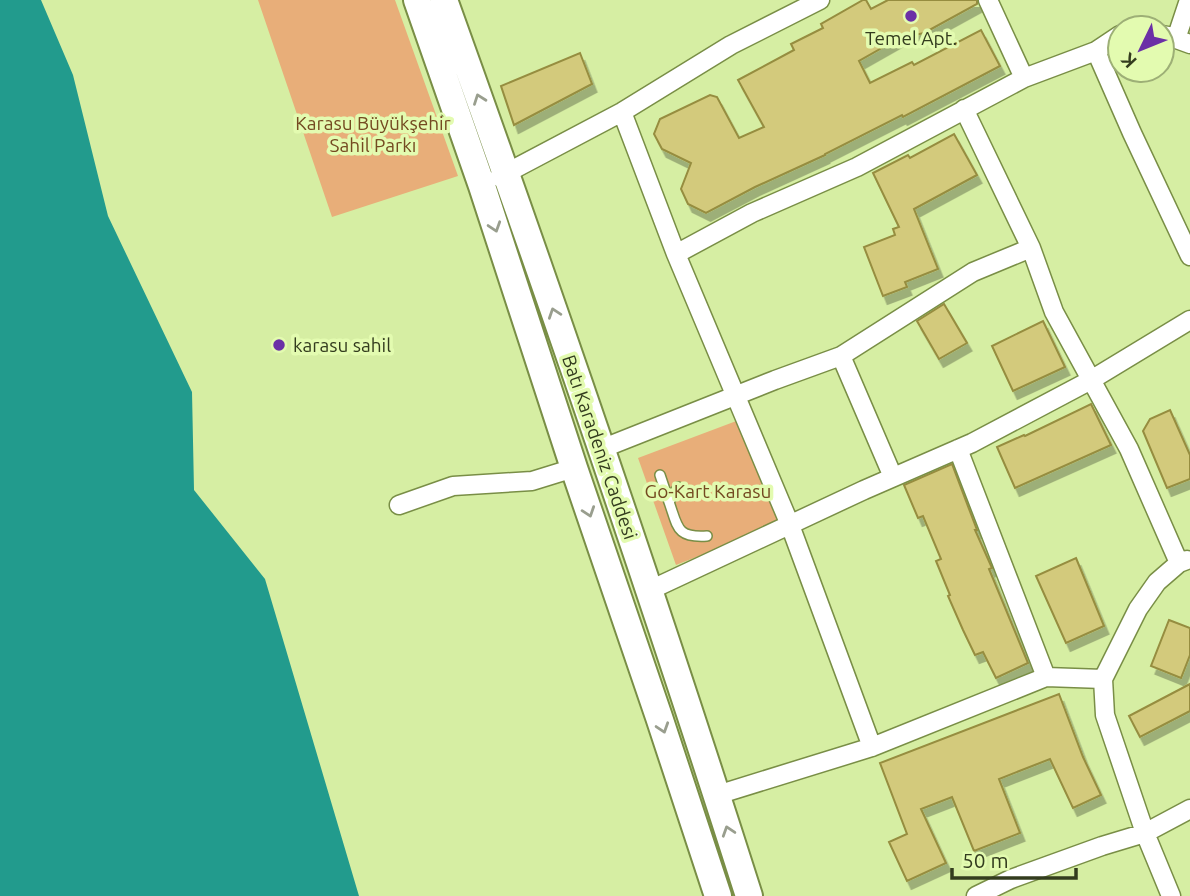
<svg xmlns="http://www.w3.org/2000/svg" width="1190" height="896" viewBox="0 0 1190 896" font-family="Ubuntu,sans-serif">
<defs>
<filter id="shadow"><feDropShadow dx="4.5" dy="8" stdDeviation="0" flood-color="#0004"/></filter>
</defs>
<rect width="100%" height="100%" fill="#d6eea3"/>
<path fill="#e8ae79" d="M258,0H395L458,176L332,217Z
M739,420L780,524L676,565L638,458Z"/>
<path fill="#229b8d" d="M0,0H41L73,75L108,216L192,392L194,490L265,579L359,896H0Z"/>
<path fill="#d3ca7c" stroke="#968d3f" stroke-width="2" filter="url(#shadow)" d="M863,0H866L871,9L888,0H977V4L924,33L906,37L903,36L859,61L870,83L912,62L914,65L981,30L1000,66L903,117L902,115L825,154V155L755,187L706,213L688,204L681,189L691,163L662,149L654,134L660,119L710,95L717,97L739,138L764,127L738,80L794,50L791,44L823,28L821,24Z
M580,53L592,84L514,125L501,86Z
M954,134L977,175L914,209L938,269L905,282L907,287L883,296L864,247L895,235L893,229L899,227L873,173L908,155L910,158Z
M944,304L967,343L939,359L917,321Z
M1043,321L1065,367L1013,391L992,346Z
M1091,404L1111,445L1015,488L997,447L1024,435L1025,436Z
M1170,410L1190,455V479L1167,488L1143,431L1150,419Z
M952,464L977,530H975L992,568L989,569L1028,663L996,678L983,652L975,655L963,630L948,596L950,595L936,561L941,559L923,516L918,518L904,485Z
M1076,558L1104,626L1066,643L1036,576Z
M1169,620L1190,628V655L1181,678L1151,666Z
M1190,684V711L1140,737L1129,716Z
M1059,694L1083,757L1101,795L1073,808L1050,759L999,779L1020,833L974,851L952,797L921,809L946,863L907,881L889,842L907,834L880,763Z"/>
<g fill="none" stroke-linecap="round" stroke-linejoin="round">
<defs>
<path id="service" d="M660,475L669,502
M678,487L669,502C678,527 676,538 707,536"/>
<path id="minor" d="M988,0L1024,78
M1162,35L1168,36L1190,44
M1176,39L1189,0
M1096,51L1132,133L1190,256
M964,109L1031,248L1054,312L1129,449L1179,563
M622,112L676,254L790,525L872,747
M499,177L622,112L731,45L820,0
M676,254L752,213L857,167L1024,78L1096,51L1120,35
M841,356L973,272L1031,248
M601,449L775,380L841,356L893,477
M958,449L1046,677
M399,505L453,486L532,481L574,468
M648,591L864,490L972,443L1091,380L1190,320
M717,795L872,747L1046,677L1103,679
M976,896L1011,879L1102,846L1145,833L1190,809
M1171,896L1145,833L1105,715L1103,679L1138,609L1157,582L1179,563L1187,560"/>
<path id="primary" d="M417,0L482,186L574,468L659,717L718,896
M444,0C551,297 653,595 749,896"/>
</defs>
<use href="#service" stroke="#798e46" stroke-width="12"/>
<use href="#minor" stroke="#798e46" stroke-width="21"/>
<use href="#primary" stroke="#798e46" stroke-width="30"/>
<use href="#service" stroke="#fff" stroke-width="9"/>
<use href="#minor" stroke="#fff" stroke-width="18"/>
<use href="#primary" stroke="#fff" stroke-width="26"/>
</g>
<defs><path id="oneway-chevron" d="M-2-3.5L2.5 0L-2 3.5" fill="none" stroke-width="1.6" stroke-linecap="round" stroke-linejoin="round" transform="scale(1.75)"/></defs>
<g stroke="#999e8e">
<use href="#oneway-chevron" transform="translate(479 99) rotate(-110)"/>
<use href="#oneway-chevron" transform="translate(495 227) rotate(72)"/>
<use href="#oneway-chevron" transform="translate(554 313) rotate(-109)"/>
<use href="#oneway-chevron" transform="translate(589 512) rotate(71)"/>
<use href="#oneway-chevron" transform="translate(663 728) rotate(72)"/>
<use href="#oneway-chevron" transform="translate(728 831) rotate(-108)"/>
</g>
<g fill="#6b30a6" stroke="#e3fbb0" stroke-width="2.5">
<circle cx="911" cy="16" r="7"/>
<circle cx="279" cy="345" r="7"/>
</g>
<g text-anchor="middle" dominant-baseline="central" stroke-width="7" stroke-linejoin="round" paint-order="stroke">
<g font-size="19" fill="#333c1e" stroke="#e3fbb0">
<text x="911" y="38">Temel Apt.</text>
<text x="293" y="345" text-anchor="start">karasu sahil</text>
</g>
<g font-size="19" fill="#744a21" stroke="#e3fbb0">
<text x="373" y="123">Karasu Büyükşehir<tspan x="373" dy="22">Sahil Parkı</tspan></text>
<text x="708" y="491">Go-Kart Karasu</text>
</g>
<g font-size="19" fill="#333c1e" stroke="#e3fbb0">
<text transform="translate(600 447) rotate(71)">Batı Karadeniz Caddesi</text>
</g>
</g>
<g transform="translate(1141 49) rotate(227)"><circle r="33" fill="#e3fbb0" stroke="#9daf76" stroke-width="2"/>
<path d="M0-5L12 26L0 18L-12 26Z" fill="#6b30a6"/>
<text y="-10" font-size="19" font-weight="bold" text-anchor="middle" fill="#333c1e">K</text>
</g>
<path d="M952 868v10h124v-10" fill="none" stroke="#333c1e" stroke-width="3.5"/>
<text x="962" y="868" font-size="21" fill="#333c1e" stroke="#e3fbb0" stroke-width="5" paint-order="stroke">50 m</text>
</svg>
